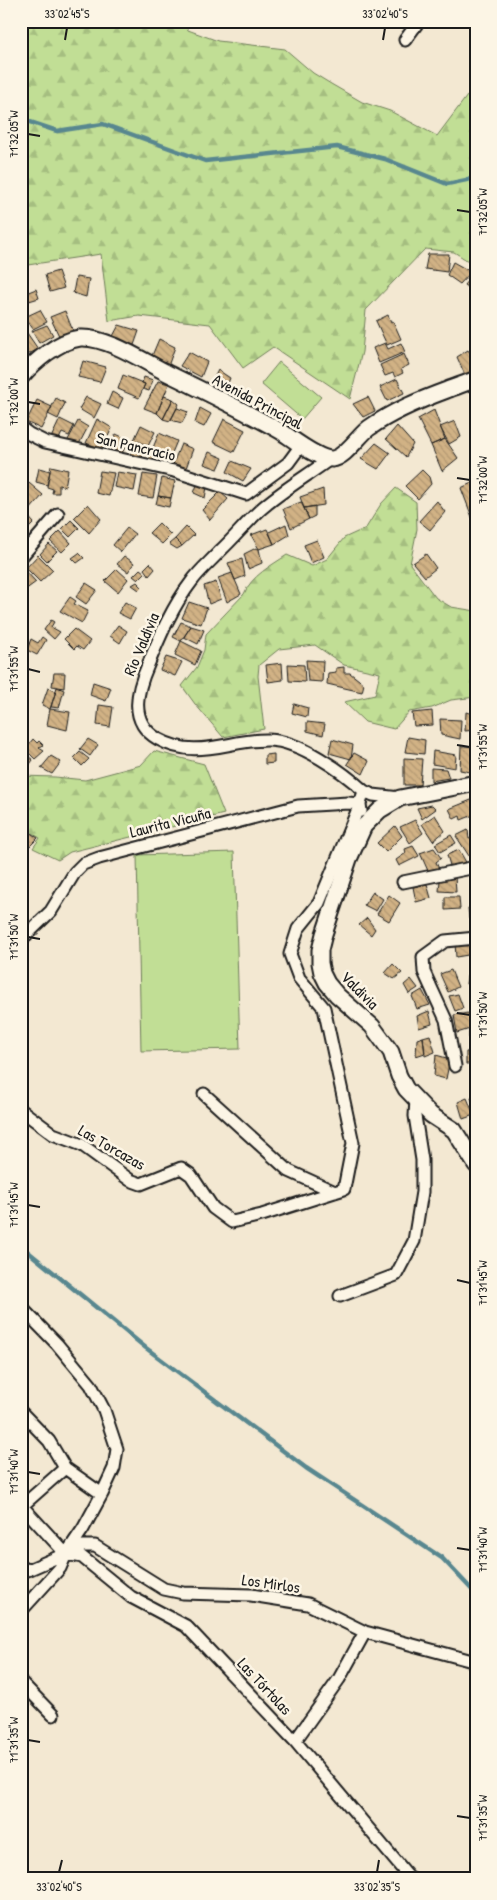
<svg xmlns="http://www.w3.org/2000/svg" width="497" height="1900" viewBox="0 0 497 1900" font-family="'Patrick Hand',sans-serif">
<defs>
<pattern id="forest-firs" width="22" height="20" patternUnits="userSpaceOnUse" patternTransform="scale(1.25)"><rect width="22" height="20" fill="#c1de95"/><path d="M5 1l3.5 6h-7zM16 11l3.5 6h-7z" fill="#a5be80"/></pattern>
<pattern id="building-back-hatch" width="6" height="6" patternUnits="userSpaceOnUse" patternTransform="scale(1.25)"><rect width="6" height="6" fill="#d1b285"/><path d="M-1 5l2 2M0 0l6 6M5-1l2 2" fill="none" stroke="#b39872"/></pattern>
</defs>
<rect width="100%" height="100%" fill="#f3e8d2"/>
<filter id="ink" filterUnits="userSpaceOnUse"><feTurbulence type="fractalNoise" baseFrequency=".02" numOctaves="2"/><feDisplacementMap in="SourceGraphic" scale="10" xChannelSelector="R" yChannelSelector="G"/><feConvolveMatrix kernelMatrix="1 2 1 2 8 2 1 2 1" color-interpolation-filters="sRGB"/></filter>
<g filter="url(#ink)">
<path fill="#c1de95" stroke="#6e7d58" d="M279,362L321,397L302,419L261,384Z
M234,852L240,1049L141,1051L137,855Z"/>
<path fill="url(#forest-firs)" stroke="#6e7d58" d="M21,21H183L188,30L218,41L285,49L313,73L331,84L362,102L390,111L437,136L467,96L476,100V266L454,252L425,249L366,310L362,352L350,399L273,347L243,368L210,324L139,316L109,321L101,254L21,266Z
M396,488L416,502L417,529L410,564L436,598L451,607L476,611V697L451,700L432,708L409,712L394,729L365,722L344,702L375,695L380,673L344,665L315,645L279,649L259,665L258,676L264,729L223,737L195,704L182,686L197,667L204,650L206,634L244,594C251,576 272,565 287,555L312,566L327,559L344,538L366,528L381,504Z
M154,751L204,764L224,814L70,852L58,860L33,848L40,838L21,827V776L55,777L85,780L141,765Z"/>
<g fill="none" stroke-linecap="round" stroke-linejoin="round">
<path stroke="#58878f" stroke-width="4.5" d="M21,119L57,131L103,124L205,161L337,147L385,159L447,184L476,178
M21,1246L146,1348L306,1468L442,1558L476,1594"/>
</g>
<path fill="url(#building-back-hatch)" stroke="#1c1c1c" d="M428,254H449L447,272L425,269Z
M453,262L471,272L460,284L447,275Z
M58,271L64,288L50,292L45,275Z
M473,274L476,275L475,292L464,285Z
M76,277L89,279L86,297L73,293Z
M21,287L26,293L29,301L21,304Z
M36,289L39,298L29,301L26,293Z
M40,310L47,322L33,329L25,317Z
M65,311L75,336L61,340L50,317Z
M388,315L391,322L393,321L401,339L387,345L376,321Z
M47,325L53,335L39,343L32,331Z
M119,325L139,331L133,348L112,338Z
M27,333L38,349L22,358L21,335Z
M159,339L175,347L168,366L151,358Z
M385,343L388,349L401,343L405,352L379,363L373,348Z
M468,350L476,361V370L465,375L457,357Z
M189,352L207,362L201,377L180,366Z
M404,354L409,365L401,369L403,373L395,377L393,373L385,376L380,365Z
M83,361L106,367L100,382L78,377Z
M218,370L230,378L226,388L212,382Z
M123,375L145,384L139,398L118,389Z
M144,377L153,380L149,391L143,389L145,384L142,383Z
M397,379L404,393L387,401L380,387Z
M158,381L169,384L157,413L144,408Z
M112,392L123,398L118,409L107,404Z
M164,396L173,399L163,419L157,413Z
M86,397L101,404L94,418L79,409Z
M368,397L375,411L363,417L353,404Z
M56,398L65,403L58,419L48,414Z
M173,399L179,404L170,421L163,419Z
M37,400L52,407L41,429L26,422Z
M177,408L188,412L182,423L171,420Z
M200,408L211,414L204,427L195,423Z
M434,410L445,439L431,445L418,419Z
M60,419L74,426L69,436L62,433L57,443L50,440Z
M97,419L112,428L102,449L86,443Z
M224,419L245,430L234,452L213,442Z
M78,421L88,427L79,444L68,440Z
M455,421L461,437L449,444L440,427Z
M141,425L155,432L148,446L134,440Z
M397,426L413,444L406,457L386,439Z
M159,433L177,441L166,467L148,460Z
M116,434L129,440L120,457L107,451Z
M445,439L458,458L442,471L431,445Z
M137,441L148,446L140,461L129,456Z
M376,443L390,453L378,469L361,459Z
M181,444L193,449L186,468L172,466Z
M209,452L223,458L218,469L204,464Z
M232,461L251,469L243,481L227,472Z
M51,466L68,470L65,487L59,485V493H52L53,489L47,487Z
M39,468L50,471L47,485L36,482Z
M422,470L429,477L431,484L418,499L405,486Z
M100,471L114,473L109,496L96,493Z
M117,472L137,475L134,491L114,487Z
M143,474L157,476L153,498L139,496Z
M162,478L175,481L171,498L158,496Z
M476,481V524L475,525L461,488Z
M198,482L207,487L205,498L194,493Z
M29,483L43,495L28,512L21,506V491Z
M323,489L324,505L304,508L300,497Z
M220,492L228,499L210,520L202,510Z
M158,496L171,498L169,507L156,504Z
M437,501L445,512L430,530L419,521Z
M301,502L309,519L291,528L283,509Z
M88,504L101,519L89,533L74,518Z
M315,506V516L309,519L304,508Z
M23,511L34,523L21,536V513Z
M71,520L79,528L70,537L62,529Z
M159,523L171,535L162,544L149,533Z
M286,524L289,535L274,544L269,532Z
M186,527L194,535L182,546L175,539Z
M127,528L135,534L121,552L113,545Z
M267,529L274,544L259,549L251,535Z
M60,531L71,543L62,552L50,541Z
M175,539L182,546L177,549L169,544Z
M317,540L324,557L311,563L304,545Z
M49,544L57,551L47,561L40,554Z
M256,548L259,549L262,563L248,569L244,554Z
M79,553L84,558L77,563L72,558Z
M426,554L436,568L425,577L413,563Z
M38,555L53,570L40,582L26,568Z
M124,556L134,563L128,572L117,564Z
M242,559L245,576L235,580L228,563Z
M150,563L155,569L149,576L144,569Z
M24,569L36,582L25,590L21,586V571Z
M117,569L128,579L118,592L105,581Z
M140,569L145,573L138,580L133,576Z
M232,573L241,594L227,602L218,578Z
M137,582L142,587L139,590L132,585Z
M216,582L221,599L209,604L204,586Z
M86,583L97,590L86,604L76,597Z
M70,597L76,601L74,604L88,611L82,623L60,611Z
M125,602L136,608L130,619L118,613Z
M189,602L207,608L201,624L182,618Z
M51,620L54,622L51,627L60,632L54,639L44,630Z
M181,622L191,626L181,641L173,637Z
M118,625L127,631L120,643L110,636Z
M191,626L204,630L198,644L184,637Z
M74,629L90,641L83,650L77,646L74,649L64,639Z
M42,637L46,640L37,655L27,650L31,639L38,643Z
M181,641L201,651L195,665L175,655Z
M166,657L182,662L175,676L160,670Z
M306,660L323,661L322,682L308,681Z
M282,663L283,680L268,682L266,665Z
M288,664L304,665L305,682L289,681Z
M344,667V673H350L364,684L362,692L327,684L328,673L336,672V668Z
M54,673H65L64,688L52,686Z
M93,682L111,688L106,701L90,695Z
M57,687L64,690L59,708L51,707Z
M48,688L56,691L50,709L42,705Z
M294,704L308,708L307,717L292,713Z
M99,705L113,707L110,727L97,725Z
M50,709L70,712L67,730L47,725Z
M432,711L433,725L414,726L412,713Z
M466,712L476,715V730L465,731Z
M440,719L461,720L460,739L441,735Z
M307,722L325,724L323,735L307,731Z
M408,737L425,740L424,754L405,752Z
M33,739L37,743L39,741L43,745L39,748L44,751L35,759L25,749Z
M88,739L98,745L90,756L80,749Z
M332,739L353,745L351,759L329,753Z
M461,746L476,747V773L460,770Z
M433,751L456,755L455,768L432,764Z
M23,752L33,760L27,768L21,762V754Z
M80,752L89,759L82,766L74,758Z
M354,753L369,761L363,774L347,764Z
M274,754V763L265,764V755Z
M51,756L61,762L52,774L41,768Z
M404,758L422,759L420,785H404Z
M431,768L446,769L449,778L431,781Z
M476,798V814L461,820L460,816L454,819L449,809Z
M432,805L436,809L422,819L417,808Z
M435,815L445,831L433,841L422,824Z
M415,820L423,833L410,843L400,827Z
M395,826L402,836L386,852L377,843Z
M23,828L38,838L30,846L21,841Z
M468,830L469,839L476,837V856L471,859L456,836Z
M451,835L456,843L440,852L435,844Z
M413,846L419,856L399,866L396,860L406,853L405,849Z
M434,848L441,858L436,862L439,869L429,873L420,853Z
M459,850L467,864L451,869L447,855Z
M455,876L456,892L439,891L440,880Z
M427,884L431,898L416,902L413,887Z
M373,892L383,899L376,911L364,905Z
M389,895L400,903L389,921L377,914Z
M445,897H459L460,909L445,910Z
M476,905V918L469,919L468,908Z
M367,918L375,929L371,935L359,925Z
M472,941L474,954L456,957L455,943Z
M393,964L402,973L394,979L385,973Z
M451,970L458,987L448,992L440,974Z
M467,976L476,977V984H466Z
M411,979L418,988L409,994L404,985Z
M476,987V1005L471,988Z
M422,990L430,1005L417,1009L412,996Z
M458,994L463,1008L455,1011L449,996Z
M429,1011L432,1024L419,1028L417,1016Z
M468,1013L473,1028L457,1033L454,1015Z
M470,1013H476V1028H474Z
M476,1031V1046H469V1032Z
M430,1035L435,1052L425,1056L423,1037Z
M423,1037L425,1053L416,1056L417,1039Z
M476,1050V1064H466V1052Z
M436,1055L450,1059L446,1079L434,1076Z
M476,1096V1114L471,1098Z
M467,1098L474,1115L463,1119L458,1102Z"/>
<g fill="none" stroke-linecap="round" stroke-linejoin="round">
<defs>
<path id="minor" d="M405,40L419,21
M21,428L29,434L45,442L174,471L246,494L288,463L302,444
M330,459C307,476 281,491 260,510C246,523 234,538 220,551C211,561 200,570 192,581C172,607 160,636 148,665C137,690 128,722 158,739C197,761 229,739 269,740C300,741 342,771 364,791L360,804L361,811
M21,557L58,514
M364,791L373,795L400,798
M403,882L476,867
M21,940L51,911L75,872L83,864L99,858L298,806L348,803L360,804L319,903L298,929L290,954L299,978L324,1008L353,1143L344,1189L262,1215L232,1222L213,1208L191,1175L181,1168L141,1184L130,1180L82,1145L53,1134L21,1110
M455,1066L446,1020L424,972L423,957L445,941L476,938
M204,1094L289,1171L335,1192
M340,1296L396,1275L414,1241L422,1192V1160L415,1116L416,1099
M21,1307L57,1344L91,1385L104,1410L117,1449L114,1468L102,1494L83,1529L66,1554L60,1568L21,1611
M21,1412L49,1441L65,1468L22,1506
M65,1468L102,1494
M21,1505L66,1554
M66,1554L82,1557L131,1597L186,1626L295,1741L410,1878
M21,1567L28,1570L83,1546H95L164,1589L183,1593L251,1595L308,1604L365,1632L476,1662
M21,1682L53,1715
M295,1741L339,1679L365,1632"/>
<path id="tertiary" d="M21,377C35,361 58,341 80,338C106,336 145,362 167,373C206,392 245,411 282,432C294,440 318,459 332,459C345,458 359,435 369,428C393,411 420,400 447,390C457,386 467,383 476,379
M476,783L400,798L380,810L364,826L349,859L324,934L320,950V963L322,973L327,983L337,995L372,1026L391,1052L399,1076L406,1089L431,1115L454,1130L476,1165"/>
</defs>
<use href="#minor" stroke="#1c1c1c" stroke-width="15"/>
<use href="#tertiary" stroke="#1c1c1c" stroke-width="19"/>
<use href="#minor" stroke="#fcf5e5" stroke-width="11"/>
<use href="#tertiary" stroke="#fcf5e5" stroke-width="15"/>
</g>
</g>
<path fill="none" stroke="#1c1c1c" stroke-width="2" d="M65,40L67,28M383,40L385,28M28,134L40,136M457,210L470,212M28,402L40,404M457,478L470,480M28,669L40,672M457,745L470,747M28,937L40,939M457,1013L470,1015M28,1205L40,1207M457,1280L470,1283M28,1472L40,1474M457,1548L470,1550M28,1740L40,1742M457,1816L470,1818M59,1872L62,1860M377,1872L379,1860"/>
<g text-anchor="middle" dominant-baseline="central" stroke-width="5" stroke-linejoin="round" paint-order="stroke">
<g font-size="16" fill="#1c1c1c" stroke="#fcf5e5">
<text transform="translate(258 401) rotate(28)">Avenida Principal</text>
<text transform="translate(136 446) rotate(13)">San Pancracio</text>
<text transform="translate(141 644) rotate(-67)">Río Valdivia</text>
<text transform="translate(170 822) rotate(-14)">Laurita Vicuña</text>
<text transform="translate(360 990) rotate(45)">Valdivia</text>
<text transform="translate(112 1147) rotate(30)">Las Torcazas</text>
<text transform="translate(271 1583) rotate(8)">Los Mirlos</text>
<text transform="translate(265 1686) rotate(47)">Las Tórtolas</text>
</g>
</g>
<rect width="497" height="1900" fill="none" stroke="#fcf5e5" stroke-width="55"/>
<rect x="28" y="28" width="442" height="1844" fill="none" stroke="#1c1c1c" stroke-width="2"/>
<g font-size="12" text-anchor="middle" fill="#1c1c1c">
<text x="67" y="18">33°02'45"S</text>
<text x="385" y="18">33°02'40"S</text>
<text transform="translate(14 134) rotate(-90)" y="4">71°32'05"W</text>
<text transform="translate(483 212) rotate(-90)" y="4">71°32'05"W</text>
<text transform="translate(14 402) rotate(-90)" y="4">71°32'00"W</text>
<text transform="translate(483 480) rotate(-90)" y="4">71°32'00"W</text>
<text transform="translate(14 669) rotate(-90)" y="4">71°31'55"W</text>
<text transform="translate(483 747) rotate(-90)" y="4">71°31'55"W</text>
<text transform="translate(14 937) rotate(-90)" y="4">71°31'50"W</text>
<text transform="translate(483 1015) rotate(-90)" y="4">71°31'50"W</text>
<text transform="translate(14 1205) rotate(-90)" y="4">71°31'45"W</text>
<text transform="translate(483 1283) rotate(-90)" y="4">71°31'45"W</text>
<text transform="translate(14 1472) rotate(-90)" y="4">71°31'40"W</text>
<text transform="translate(483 1550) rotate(-90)" y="4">71°31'40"W</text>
<text transform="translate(14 1740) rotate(-90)" y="4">71°31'35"W</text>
<text transform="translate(483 1818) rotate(-90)" y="4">71°31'35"W</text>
<text x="59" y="1891">33°02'40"S</text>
<text x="377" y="1891">33°02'35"S</text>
</g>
</svg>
